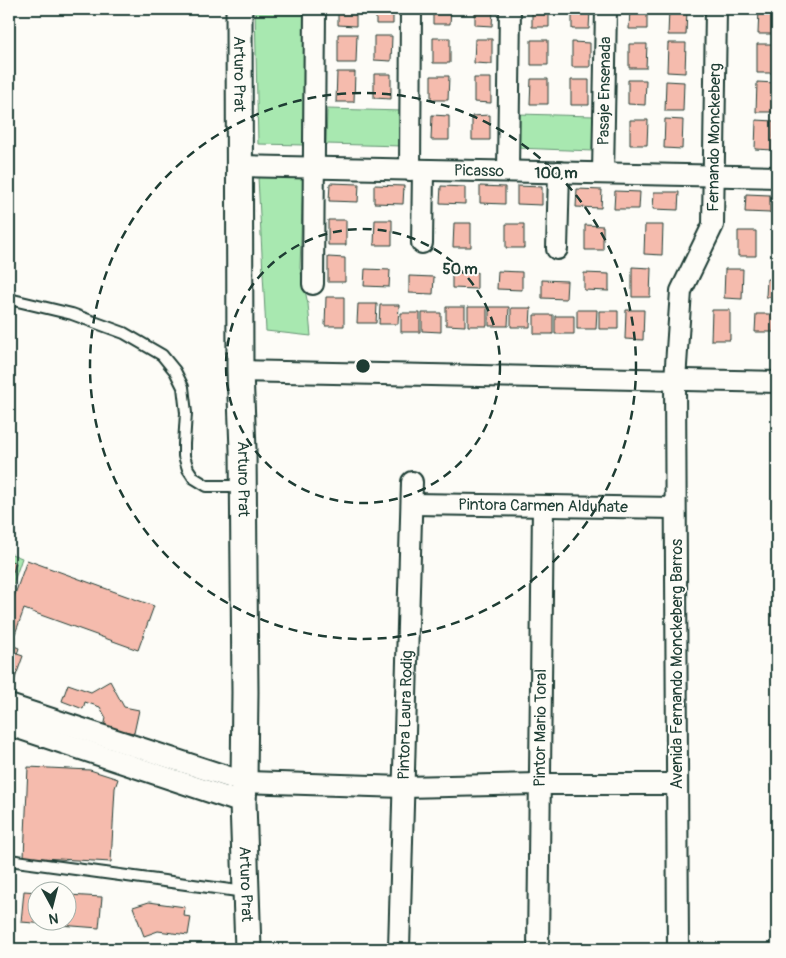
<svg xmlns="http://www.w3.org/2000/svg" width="786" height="958" viewBox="0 0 786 958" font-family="Pangolin,sans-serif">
<rect width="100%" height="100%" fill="#fdfcf7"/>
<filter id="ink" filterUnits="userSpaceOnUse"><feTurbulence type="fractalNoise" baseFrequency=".02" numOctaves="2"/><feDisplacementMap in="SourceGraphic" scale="10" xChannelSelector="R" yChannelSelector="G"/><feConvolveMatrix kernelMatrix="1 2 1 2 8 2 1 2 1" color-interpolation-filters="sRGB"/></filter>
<g filter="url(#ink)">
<path fill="#a8e8b0" stroke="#649272" d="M255,9H306L304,145L258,144Z
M327,109L403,111L402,146L326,144Z
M518,114L594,116L593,151L517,148Z
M303,176L300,268L308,304L311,336L266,331L258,177Z
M9,553L22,558L9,596Z"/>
<path fill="#f5bbad" stroke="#1f3d34" d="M338,9H356V26L338,25Z
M376,9H393V24H376Z
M433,9H451L450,24H433Z
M475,9H493L492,26L475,25Z
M532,9H549V27H532Z
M572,9H590L589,29H572Z
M630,9H647V29H629Z
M669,9H687L686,35H668Z
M759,9H777L776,34H758Z
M338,34H357L356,63H338Z
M374,36H392L391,61L374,60Z
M433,38H450V63H433Z
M475,39H492V64L474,63Z
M531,40H548V65H531Z
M572,42L590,43V67H572Z
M668,43H686L685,73L667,72Z
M629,44H647L646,68H629Z
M757,44H776L775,73H757Z
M337,72H355L354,102H336Z
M374,74H391V99L374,98Z
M431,76H449L448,100H431Z
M474,78H491V103L474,102Z
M531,79H548V104H530Z
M571,80H589V105H571Z
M628,80H646L645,105L628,104Z
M666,81L684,82L683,111H665Z
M757,82L775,83L774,112H756Z
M432,115L449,116V140H431Z
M490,115V140H472V116Z
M665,119L683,120L682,149L664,148Z
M630,120H648L647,145H630Z
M756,120L774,121L773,150L755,149Z
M330,183L359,184L358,202L329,201Z
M374,185L404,186L403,204L374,203Z
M441,186L465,187V204L440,203Z
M480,186L505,187V204L480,203Z
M517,186L542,187V205L517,204Z
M577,189L602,190L601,208L576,207Z
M615,191L640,192L639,209H614Z
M654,192H679L678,210L653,209Z
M746,194L770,195V213L745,212Z
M328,220H346V245H328Z
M375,220H392V245H374Z
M454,223H471V247H453Z
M506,224H524V248H506Z
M585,225L603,226V250H585Z
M645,225H663L662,255L644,254Z
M738,231H756V256H738Z
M775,231H777V256L775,255Z
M328,257L345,258V282H328Z
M632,267L651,268L650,297H632Z
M365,269L390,270L389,287L364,286Z
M725,269H743L742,299L724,298Z
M452,271L477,272V289L452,288Z
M498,271L522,272V290L497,289Z
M584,273L609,274V291L584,290Z
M409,276L434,277L433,294L409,293Z
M767,279H777V297H766Z
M542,280L567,281L566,299L542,298Z
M326,297H344V326H325Z
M358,304H377L376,323H357Z
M380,305H399L398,324H379Z
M446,307H465V326L446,325Z
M468,307H487V326H468Z
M489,307H509L508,326H489Z
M511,308H531L530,327H511Z
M577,310H597L596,329H577Z
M626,310H644L643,340L625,339Z
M712,310H730V340H711Z
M599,311H618V329H599Z
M401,313H420V332H401Z
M422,313H441V332L422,331Z
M756,314H775L774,332H755Z
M534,315H553V334H534Z
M555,316H574V334H555Z
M9,560L16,563L9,584Z
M27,560L154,606L138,650L24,609L15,634L9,632V611Z
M9,644L19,648L17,654L23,656L12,687L9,686Z
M110,681L124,707L139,710L134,733L104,727L106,718L100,707L85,702L83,709L62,701L68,684L91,692Z
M28,767L90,770L118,779L115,788L111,862L24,857Z
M24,891L38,892V920H68V895L102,897L99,928L21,922Z
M149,902L185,907L184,916L191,917L188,935L158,931L144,936L133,907Z"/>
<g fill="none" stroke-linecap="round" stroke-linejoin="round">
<defs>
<path id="service" d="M9,299L72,314L124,333L162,355L175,371L183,387L186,413L184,444V456L188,469L194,478L207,486H243
M9,860L245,892"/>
<g id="minor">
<path id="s1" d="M240,166L777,177"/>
<path d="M410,170L411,9"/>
<path d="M508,171L510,9"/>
<path id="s2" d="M603,173L606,9"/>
<path d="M422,243L423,170"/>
<path d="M557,249L559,172"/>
<path d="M313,284L315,9"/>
<path d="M240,371L777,382"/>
<path id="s3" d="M412,504L675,508"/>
<path d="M9,705L244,782L404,787L540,784H677"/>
<path d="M9,725L243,803"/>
<path id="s4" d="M399,949L412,482"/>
<path id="s5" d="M538,949L543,506"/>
<path id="s6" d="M678,949L675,380L681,291L713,225L716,9"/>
</g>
<g id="tertiary">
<path id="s7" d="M239,9L240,371L243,450L245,692L244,782L243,803L248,949"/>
</g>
</defs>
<use href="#service" stroke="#1f3d34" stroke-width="14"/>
<use href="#minor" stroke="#1f3d34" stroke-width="24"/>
<use href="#tertiary" stroke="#1f3d34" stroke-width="29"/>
<use href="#service" stroke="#fdfcf7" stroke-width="10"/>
<use href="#minor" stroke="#fdfcf7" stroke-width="20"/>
<use href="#tertiary" stroke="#fdfcf7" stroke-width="25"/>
</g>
</g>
<g fill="none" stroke="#1f3d34" stroke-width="2.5" stroke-dasharray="9 6">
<circle cx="363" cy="366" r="137"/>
<circle cx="363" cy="366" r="273"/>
</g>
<g text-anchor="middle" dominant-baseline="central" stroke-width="4" stroke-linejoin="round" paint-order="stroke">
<g font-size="16" fill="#1f3d34" stroke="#fdfcf7">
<text stroke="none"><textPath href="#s7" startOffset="65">Arturo Prat</textPath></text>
<text stroke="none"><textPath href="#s2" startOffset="82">Pasaje Ensenada</textPath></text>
<text stroke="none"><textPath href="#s6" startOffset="819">Fernando Monckeberg</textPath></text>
<text stroke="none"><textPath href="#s1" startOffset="239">Picasso</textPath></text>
<text stroke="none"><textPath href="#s7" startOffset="470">Arturo Prat</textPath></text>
<text stroke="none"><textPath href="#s3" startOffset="131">Pintora Carmen Aldunate</textPath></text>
<text transform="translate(677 664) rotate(-90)">Avenida Fernando Monckeberg Barros</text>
<text stroke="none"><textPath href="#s4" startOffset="234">Pintora Laura Rodig</textPath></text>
<text stroke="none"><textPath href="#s5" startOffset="221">Pintor Mario Toral</textPath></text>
<text stroke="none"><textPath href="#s7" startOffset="875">Arturo Prat</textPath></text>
</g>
</g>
<circle cx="363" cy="366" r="8" fill="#1f3d34" stroke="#fdfcf7" stroke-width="2.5"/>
<g font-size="15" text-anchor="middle" font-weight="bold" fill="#1f3d34" stroke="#fdfcf7" stroke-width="4" stroke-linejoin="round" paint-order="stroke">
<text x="556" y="178">100 m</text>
<text x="460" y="274">50 m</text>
</g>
<rect width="786" height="958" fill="none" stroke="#fdfcf7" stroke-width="30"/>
<rect x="15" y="15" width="756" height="928" fill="none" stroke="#1f3d34" stroke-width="2" filter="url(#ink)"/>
<g transform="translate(52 906) rotate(173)"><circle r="24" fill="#fdfcf7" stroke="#a4b0a9"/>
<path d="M0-4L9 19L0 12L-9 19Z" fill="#1f3d34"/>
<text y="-8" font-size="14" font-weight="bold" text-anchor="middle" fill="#1f3d34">N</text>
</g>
</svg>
